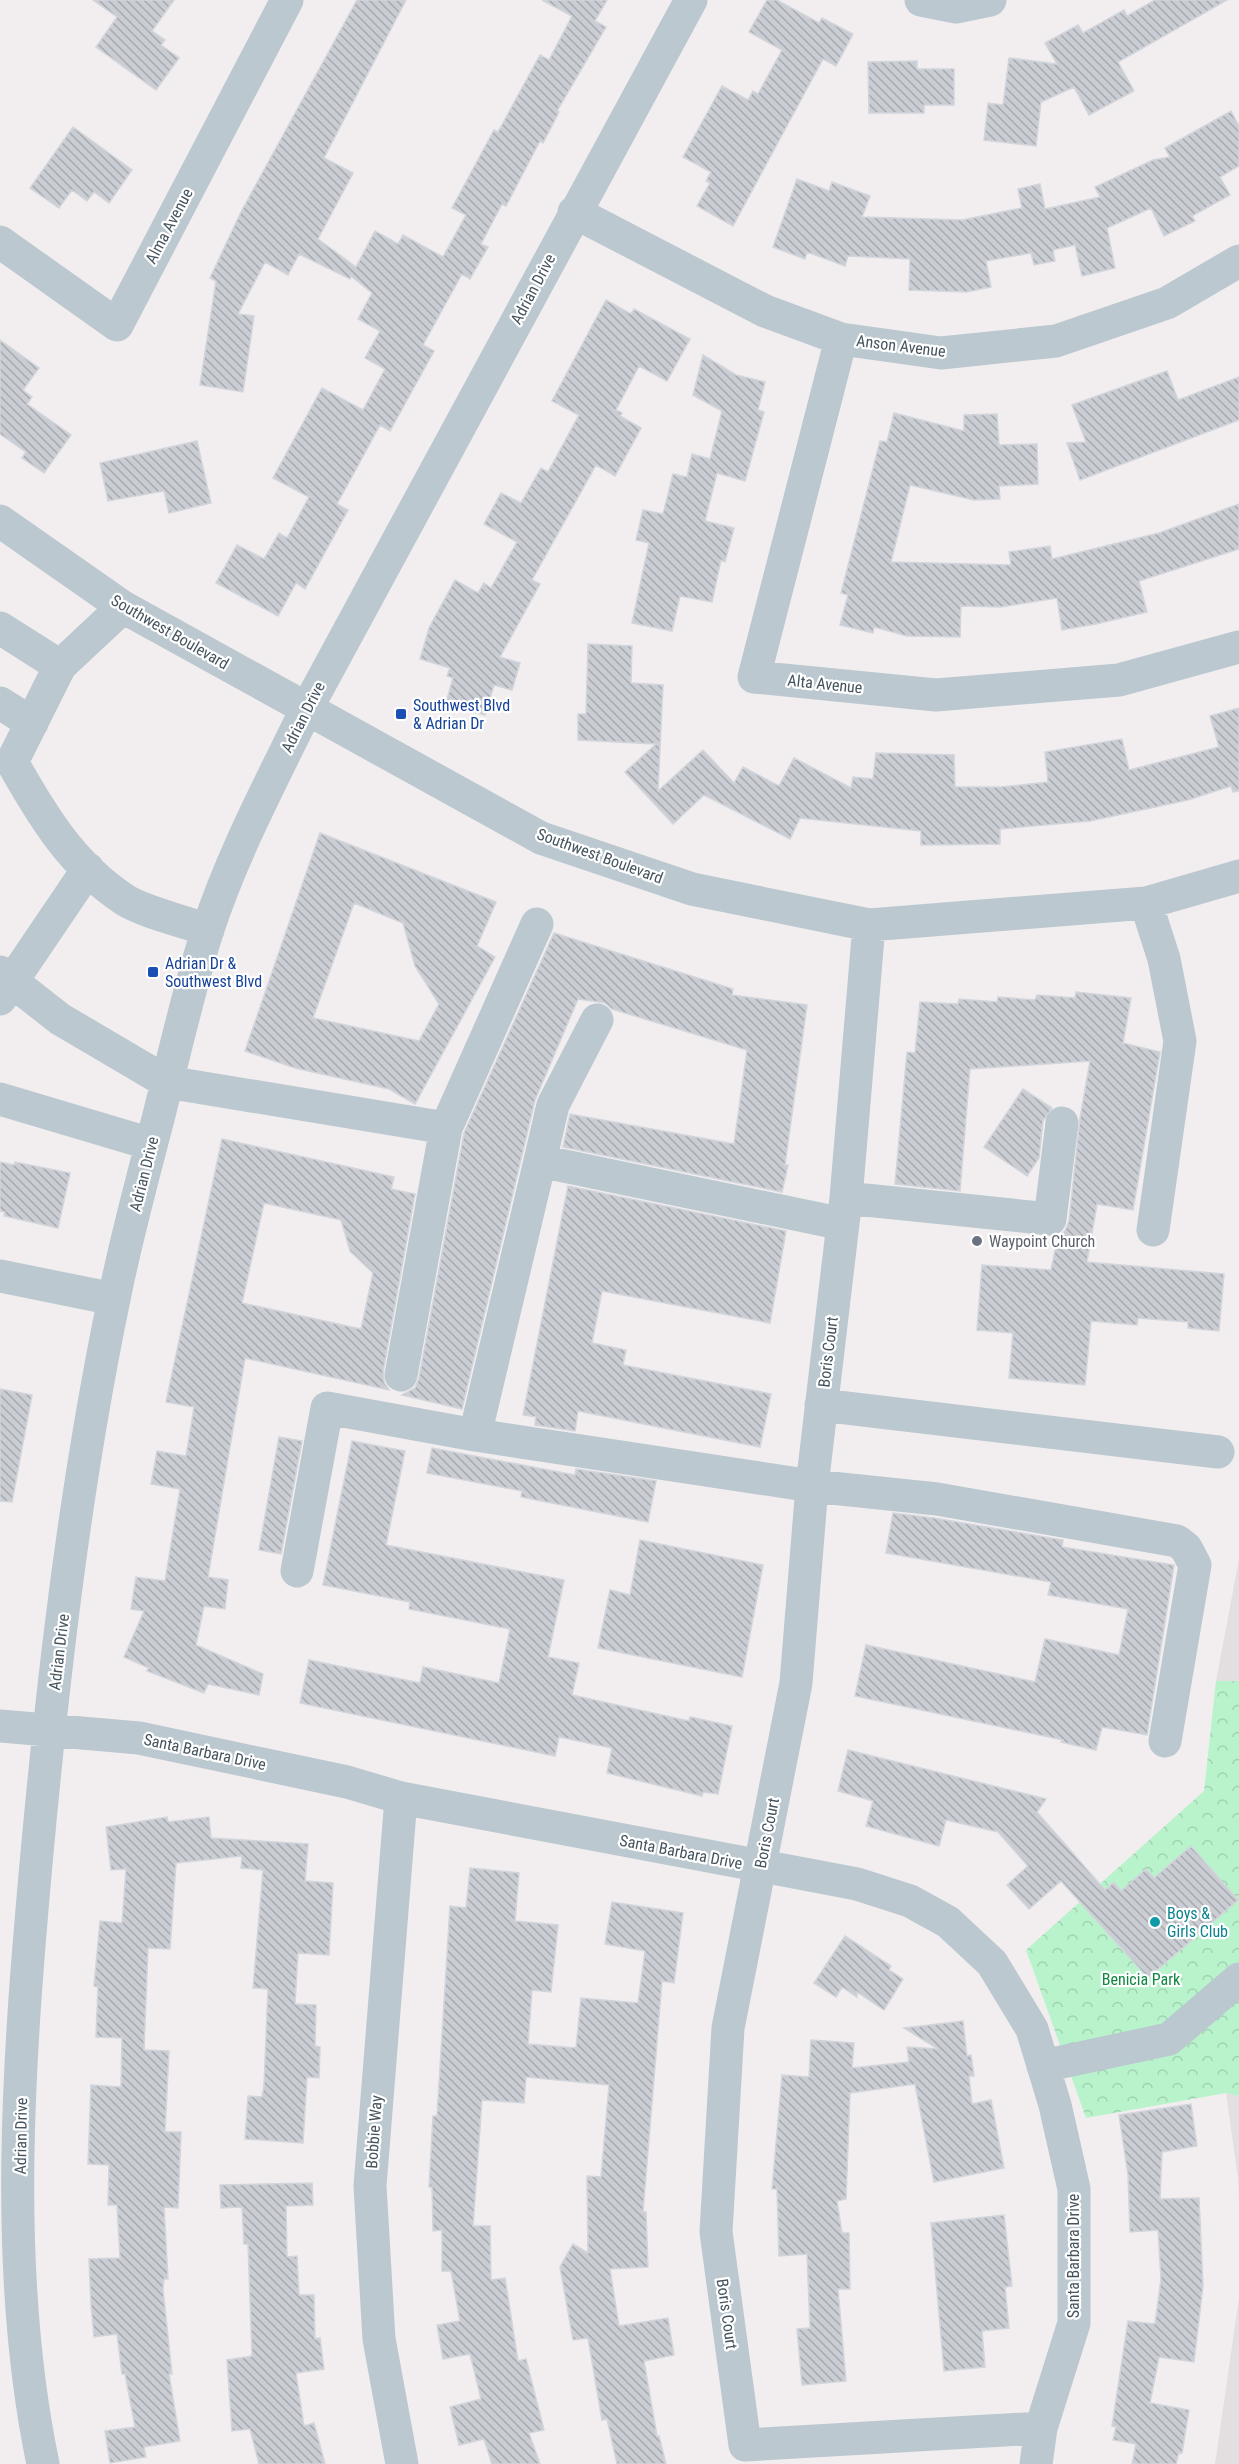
<svg xmlns="http://www.w3.org/2000/svg" width="1239" height="2464" viewBox="0 0 1239 2464" font-family="'Roboto Condensed',sans-serif">
<defs>
<pattern id="park-crowns" width="20" height="18" patternUnits="userSpaceOnUse" patternTransform="scale(1.5)"><rect width="20" height="18" fill="#b8f3cb"/><path d="M2 6a3 3 0 1 1 6 0M12 15a3 3 0 1 1 6 0" fill="none" stroke="#a0d2b1"/></pattern>
<pattern id="building-back-hatch" width="6" height="6" patternUnits="userSpaceOnUse" patternTransform="scale(1.5)"><rect width="6" height="6" fill="#caced4"/><path d="M-1 5l2 2M0 0l6 6M5-1l2 2" fill="none" stroke="#a6aaaf"/></pattern>
</defs>
<rect width="100%" height="100%" fill="#f2eeef"/>
<path fill="#e3dfe1" d="M1239,1559V1681H1216Z
M1226,2093L1239,2096V2198L1238,2179Z
M1239,2298V2464H1215Z"/>
<path fill="url(#park-crowns)" d="M1216,1681H1239V2096L1226,2093L1086,2118L1026,1950L1204,1791Z"/>
<path fill="url(#building-back-hatch)" stroke="#d2d5db" stroke-width="1.5" fill-rule="evenodd" d="M93,0H174L152,31L165,40L161,45L179,58L156,90L96,47L117,17Z
M357,0H406L324,158L353,173L318,239L356,267L375,231L398,244L403,235L443,257L466,215L452,208L494,130L498,132L540,55L549,60L572,16L542,0H607L595,21L606,27L557,111L559,112L543,143L540,141L506,206L502,204L481,244L488,247L470,279L462,274L423,345L434,351L390,431L380,425L354,473L337,504L348,510L305,589L296,583L278,616L216,583L237,545L264,559L279,533L287,538L309,497L273,478L322,388L363,410L385,369L365,358L380,331L358,319L372,293L351,276L350,279L299,254L288,275L265,262L238,314L254,316L243,392L200,385L216,281L210,278L241,212Z
M767,0H777L819,23L822,18L853,34L836,66L823,59L733,226L697,206L710,183L706,181L711,172L683,157L722,86L748,100L753,91L758,94L782,50L749,32Z
M1155,0H1227L1118,62L1134,91L1089,115L1074,87L1041,102L1036,146L984,140L988,103L1003,105L1009,58L1057,64L1045,43L1078,25L1083,33L1124,10L1127,16Z
M917,61V69H954V105H924V113H869L868,62Z
M1231,111L1239,126V166L1220,177L1230,195L1192,216L1195,221L1164,236L1151,208L1107,228L1115,268L1082,276L1075,245L1053,250L1055,261L1034,265L1031,253L986,261L991,287L967,292L909,290L910,259L848,256L845,266L807,252L805,259L773,247L797,179L829,191L832,182L870,196L862,217L962,220L1022,208L1018,189L1040,184L1045,209L1100,197L1095,187L1153,160L1170,157L1165,148Z
M73,127L132,170L109,203L94,192L87,201L72,190L59,208L30,188Z
M606,300L631,314L634,309L690,339L667,381L639,366L616,410L622,413L620,416L641,428L615,476L596,465L532,580L540,584L500,657L520,663L512,690L494,685L485,715L446,703L453,678L447,676L450,668L420,659L429,628L455,580L478,593L484,583L491,588L517,542L484,524L501,493L521,503L541,468L548,472L579,415L552,401Z
M0,340L39,368L23,390L32,397L27,404L71,435L44,473L22,458L26,452L0,434Z
M703,355L736,375L765,382L758,410L764,412L745,481L717,473L705,521L734,528L725,562L721,560L712,602L680,596L672,631L632,623L649,543L636,540L643,510L663,514L673,474L687,477L692,454L710,459L722,411L693,395Z
M1167,371L1178,400L1239,377V420L1080,480L1067,443L1086,442L1072,405Z
M894,413L964,431V415L997,414L999,445L1037,444L1038,484L999,486L1000,499L974,500L910,485L891,562L1011,565L1009,552L1050,546L1052,559L1159,533L1239,504V549L1139,581L1147,612L1096,624L1062,630L1057,598L1001,607L961,606L960,637L907,636L874,627L873,633L840,625L848,595L841,593L880,441L887,442Z
M197,441L211,503L169,513L164,491L108,501L100,463Z
M588,644L632,646L631,683L663,685L658,791L703,750L734,783L743,767L779,786L794,758L851,788L853,777L873,779L876,753L954,755L955,787H1001L1048,782L1045,752L1122,739L1129,770L1219,747L1210,716L1239,708V791L1233,792L1231,786L1188,800L1090,821L1000,829V844L921,845V831L800,818L790,839L704,795L673,824L625,772L656,744L578,740V714H586Z
M320,833L496,902L477,946L495,957L415,1104L389,1089L295,1068L245,1051ZM354,903L403,923L415,966L439,1004L419,1041L313,1018Z
M554,933L733,989L732,995L807,1005L785,1165H788L782,1192L563,1147L570,1114L734,1144L747,1050L612,1009L605,1003L578,999L535,1100L462,1409L402,1395L415,1388L419,1378L464,1133Z
M1076,992L1131,998L1123,1043L1160,1052L1133,1210L1097,1204L1087,1262L1224,1274L1219,1331L1188,1328V1322L1138,1318L1137,1325L1091,1321L1085,1385L1009,1378L1013,1333L977,1330L982,1265L1051,1270L1058,1236L1065,1231L1069,1221L1080,1118L1090,1061L970,1069L960,1191L895,1184L907,1052L915,1053L920,1002L958,1004L959,999L997,1002L998,997L1035,1000L1037,995L1075,998Z
M1023,1089L1052,1108L1043,1121L1039,1158L1027,1176L984,1147Z
M222,1139L394,1177L391,1189L415,1194L383,1372L384,1382L389,1390L245,1358L208,1577L228,1580L225,1609L204,1606L196,1645L263,1674L259,1695L208,1684L204,1693L147,1671L149,1668L124,1657L144,1611L131,1609L136,1577L165,1581L180,1489L151,1484L157,1451L186,1456L194,1407L166,1402ZM264,1203L341,1220L350,1251L373,1273L361,1329L242,1303Z
M0,1162L14,1165L15,1162L70,1173L58,1228L4,1216L5,1212L0,1211Z
M568,1186L786,1231L770,1323L602,1291L592,1343L626,1350L623,1365L771,1394L760,1447L578,1411L575,1431L535,1425L536,1417L523,1415Z
M0,1389L32,1395L12,1502L0,1501Z
M279,1437L302,1441L281,1554L259,1550Z
M352,1441L405,1451L386,1545L564,1580L548,1657L579,1663L572,1695L689,1721L690,1717L732,1726L718,1794L703,1792L702,1796L607,1773L612,1748L559,1737L555,1756L300,1703L309,1660L420,1683L423,1667L499,1683L510,1629L409,1609L410,1602L323,1585Z
M432,1448L575,1475L576,1469L656,1481L648,1522L521,1497L522,1491L427,1473Z
M893,1513L934,1518L1063,1540L1062,1547L1174,1565L1147,1735L1102,1727L1096,1750L1061,1742L1063,1740L855,1696L866,1645L1035,1682L1045,1639L1119,1655L1128,1609L1048,1595L1051,1582L886,1553Z
M640,1540L763,1565L742,1677L598,1648L610,1590L630,1595Z
M848,1750L1046,1799L1037,1812L1105,1890L1114,1882L1121,1891L1146,1869L1154,1878L1191,1846L1238,1900L1148,1978L1061,1881L1029,1909L1007,1885L1028,1866L998,1832L946,1820L939,1846L866,1826L873,1801L838,1791Z
M167,1817L168,1822L209,1817L211,1838L308,1844L305,1881L333,1883L329,1955L298,1953L295,2004L316,2005L315,2046L320,2047L319,2078L307,2077L303,2143L245,2139L248,2096L262,2097L264,2085L268,1989L253,1988L263,1870L241,1868L242,1856L176,1863L170,1949L148,1948L144,2050L169,2051L165,2132H181L178,2208L164,2207L168,2279H164L163,2289L172,2374H169L180,2441L144,2447L146,2457L110,2463L105,2431L135,2427L125,2374H122L117,2334L94,2337L91,2305L89,2259L120,2258L117,2205H108L109,2165L88,2164L91,2085L121,2087L122,2038L96,2037L98,1987L94,1986L100,1921L122,1923L126,1869L111,1870L106,1827Z
M470,1868L519,1873L515,1921L558,1925L551,1992L532,1990L528,2044L576,2048L581,1998L638,2003L645,1951L605,1944L612,1902L683,1913L674,1983L662,1981L643,2212H646L648,2267L610,2269L619,2326L668,2318L674,2355L644,2361L657,2436H659L666,2464H617L607,2419L602,2420L588,2338L573,2340L560,2267L573,2244L588,2253L587,2176L601,2177L609,2085L526,2077L524,2103L482,2100L473,2226H490L491,2280L505,2278L518,2361L526,2359L544,2430L529,2433L540,2464H492L484,2439L459,2445L450,2407L481,2399L470,2354L443,2359L437,2325L460,2321L451,2271H442V2230L433,2231L432,2187H429L433,2116H437L450,1906L466,1908Z
M845,1936L891,1966L889,1970L903,1979L884,2010L857,1992V1997L842,1987L836,1997L814,1983Z
M963,2021L967,2056L971,2055L974,2076H969L972,2104L991,2100L1004,2168L934,2182L915,2084L850,2093L846,2199L837,2201L842,2233H849L850,2289H838L846,2381L802,2385L797,2329L810,2328L807,2254L779,2256L777,2189H772L782,2075L809,2077L811,2040L854,2043L852,2068L909,2062L907,2047L938,2049L904,2028Z
M1191,2104L1197,2146L1162,2152L1160,2199L1199,2198L1203,2286L1194,2362L1159,2357L1150,2403L1189,2410L1182,2453L1179,2452L1176,2464H1132L1136,2444L1113,2440L1116,2427L1112,2426L1128,2321L1155,2324L1161,2279L1158,2230L1130,2232L1128,2175L1119,2115Z
M312,2183L313,2205L286,2206L287,2257L297,2256L299,2295H314L315,2339L320,2338L324,2369L296,2373L304,2426L314,2423L325,2464H259L250,2429L232,2431L227,2360L252,2356L248,2244H244L242,2207L221,2208L220,2185Z
M1004,2215L1012,2286L1005,2287L1009,2328L982,2331L985,2367L944,2371L931,2223Z"/>
<g fill="none" stroke-linecap="round" stroke-linejoin="round">
<path stroke="#bbc8cf" stroke-width="33" d="M921,0L956,7L990,0
M574,212L765,311L841,339L941,353L1056,341L1167,303L1239,261
M0,242L117,325L287,0
M841,339L754,677L936,695L1119,680L1239,647
M0,521L123,607L541,838L692,889L869,925L1146,903L1239,876
M0,628L60,666L123,607
M60,666L12,762C43,817 72,865 125,900C144,912 186,922 208,930
M0,703L32,723
M1146,903L1164,959L1180,1041L1153,1230
M869,925L846,1198L812,1486L796,1683L728,2028L716,2232L745,2445L1041,2428
M0,972L60,1019L167,1082L446,1128L537,924
M0,999L88,869
M597,1020L553,1105L540,1161L843,1224
M0,1099L151,1144
M540,1161L475,1435L812,1486L937,1499L1177,1541L1186,1548L1195,1565L1165,1741
M846,1198L1050,1219L1062,1123
M0,1276L114,1299
M401,1375L446,1128
M821,1405L1218,1452
M297,1571L327,1408L475,1435
M0,1726L139,1738L347,1782L401,1798L857,1884L910,1901L948,1922L992,1963L1032,2029L1055,2105L1074,2189V2323L1041,2428L1036,2464
M401,1798L370,2186L379,2339L402,2464
M1043,2066L1169,2039L1239,1979
M43,2464C2,2268 19,2052 37,1853C54,1668 76,1482 114,1299C126,1238 143,1177 159,1115C174,1055 188,992 207,932C232,855 271,782 306,710L691,0"/>
</g>
<g fill="#1a4fb4" stroke="#fff" stroke-width="2">
<rect x="395" y="708" width="12" height="12" rx="3"/>
<rect x="147" y="966" width="12" height="12" rx="3"/>
</g>
<circle fill="#6b7280" stroke="#fff" stroke-width="2" cx="977" cy="1241" r="6"/>
<circle fill="#0f9aa8" stroke="#fff" stroke-width="2" cx="1155" cy="1922" r="6"/>
<g text-anchor="middle" dominant-baseline="central" stroke-width="4.5" stroke-linejoin="round" paint-order="stroke">
<g font-size="16" fill="#45545e" stroke="#fff">
<text transform="translate(169 226) rotate(-62)">Alma Avenue</text>
<text transform="translate(533 289) rotate(-62)">Adrian Drive</text>
<text transform="translate(901 346) rotate(7)">Anson Avenue</text>
<text transform="translate(170 632) rotate(30)">Southwest Boulevard</text>
<text transform="translate(825 684) rotate(6)">Alta Avenue</text>
<text transform="translate(303 717) rotate(-63)">Adrian Drive</text>
<text transform="translate(600 856) rotate(20)">Southwest Boulevard</text>
<text transform="translate(144 1174) rotate(-76)">Adrian Drive</text>
<text transform="translate(828 1352) rotate(-83)">Boris Court</text>
<text transform="translate(59 1652) rotate(-83)">Adrian Drive</text>
<text transform="translate(205 1752) rotate(12)">Santa Barbara Drive</text>
<text transform="translate(767 1833) rotate(-79)">Boris Court</text>
<text transform="translate(681 1852) rotate(11)">Santa Barbara Drive</text>
<text transform="translate(374 2132) rotate(-86)">Bobbie Way</text>
<text transform="translate(21 2136) rotate(-89)">Adrian Drive</text>
<text transform="translate(1073 2256) rotate(-90)">Santa Barbara Drive</text>
<text transform="translate(727 2314) rotate(82)">Boris Court</text>
</g>
<g font-size="16" fill="#164399" stroke="#fff" text-anchor="start">
<text x="413" y="705">Southwest Blvd<tspan x="413" dy="18">&amp; Adrian Dr</tspan></text>
<text x="165" y="963">Adrian Dr &amp;<tspan x="165" dy="18">Southwest Blvd</tspan></text>
</g>
<g font-size="16" fill="#5b616d" stroke="#fff" text-anchor="start">
<text x="989" y="1241">Waypoint Church</text>
</g>
<g font-size="16" fill="#0d838f" stroke="#fff" text-anchor="start">
<text x="1167" y="1913">Boys &amp;<tspan x="1167" dy="18">Girls Club</tspan></text>
</g>
<g font-size="16" fill="#0e8741" stroke="#fff">
<text x="1141" y="1979">Benicia Park</text>
</g>
</g>
</svg>
